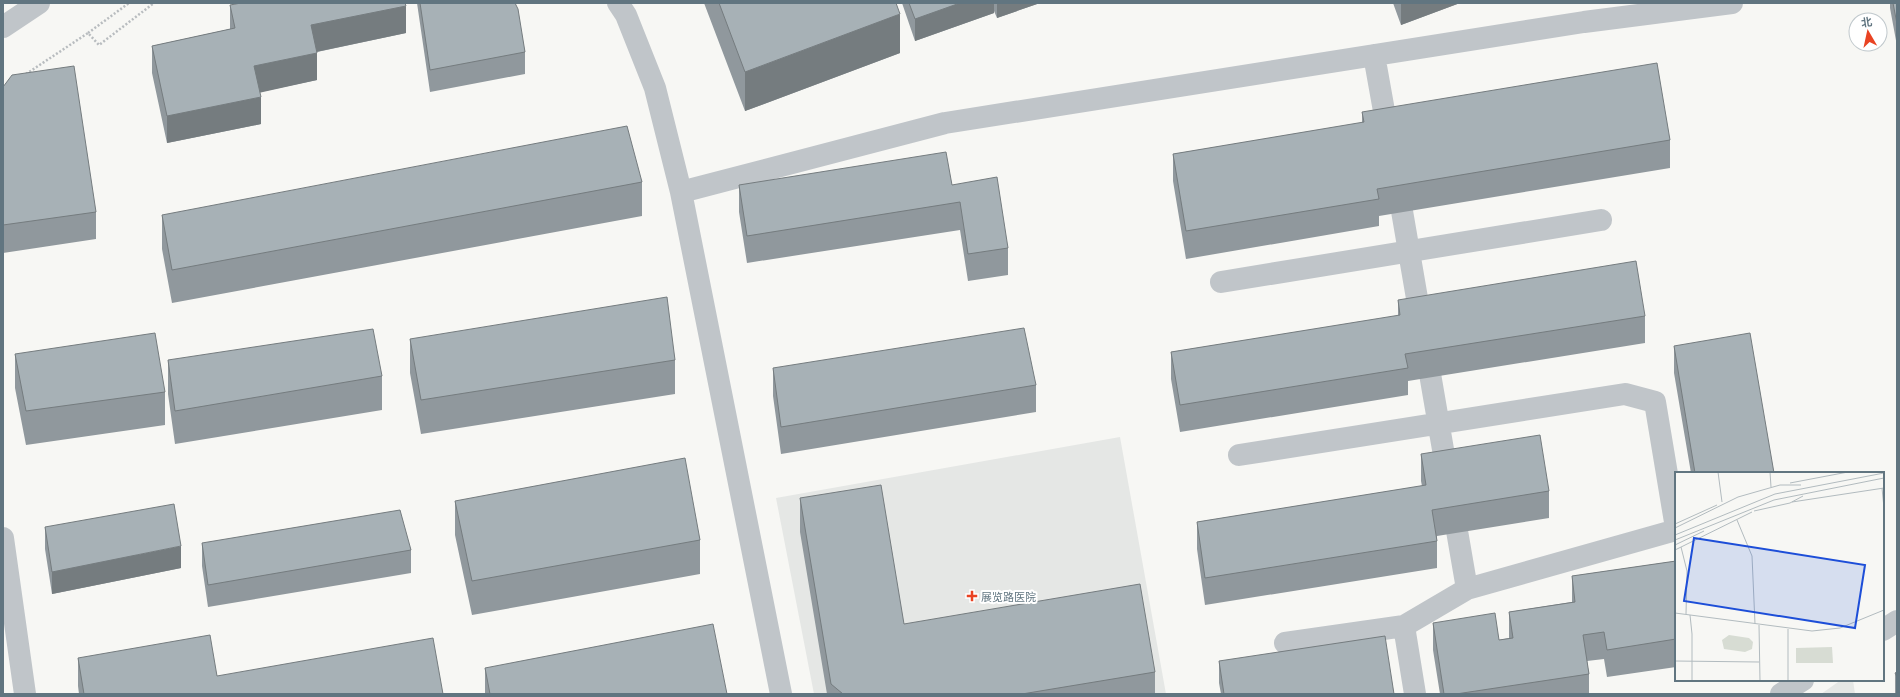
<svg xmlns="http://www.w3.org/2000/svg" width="1900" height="697" viewBox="0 0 1900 697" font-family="Barlow,'Noto Sans SC',sans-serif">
<rect width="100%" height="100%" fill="#f7f7f4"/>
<path fill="#e5e7e5" d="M1120,437L1166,694H814L776,498Z
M1841,680H1853L1855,694H1821Z"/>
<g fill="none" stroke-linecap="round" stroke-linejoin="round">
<path stroke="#b8bcbf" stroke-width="2.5" stroke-dasharray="2 2" stroke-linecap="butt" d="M88,33L129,3
M26,74L88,33L99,45L154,3"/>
<path stroke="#c0c5c9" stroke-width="22" d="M618,3L626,15L655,88L681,192L781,694
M3,27L39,3
M1374,55L1389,139
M1397,182L1467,589L1404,626L1415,694
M681,192L945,123L1584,22L1732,3
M1221,282L1601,220
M1239,455L1625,394L1655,402L1676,528
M3,538L25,694
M1467,589L1676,530
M1883,630L1897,621
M1285,643L1404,626
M1781,694L1803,680"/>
</g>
<path fill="#90989d" d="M408,3L405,4L406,33L317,52V80L260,92L261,124L167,143L152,73V46L230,29V5Z
M417,3H515L525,52V74L430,92Z
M704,3H896L900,53L745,111Z
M902,3H1040L997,18L994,11V13L915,41Z
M1393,3H1460L1401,25Z
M1890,3H1897V46L1890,8Z
M3,87L96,212V239L3,253Z
M1362,112L1670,140V168L1379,216V226L1186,259L1173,181V154L1362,123Z
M642,182V216L172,303L162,249V215Z
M739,185H952L1008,248V275L968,281L960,230L747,263L739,212Z
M1398,300L1645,316V343L1408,381V395L1180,432L1171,379V352L1398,316Z
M410,339L675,360V394L421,434L410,373Z
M1674,346L1774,473H1691L1674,373Z
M15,354L165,392V425L26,445L15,388Z
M168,360L382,376V410L175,444L168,394Z
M773,368L1036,385V412L781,454L773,396Z
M1421,454L1549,491V518L1437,536V568L1205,605L1197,549V522L1422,486L1421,481Z
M800,498L904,624L1155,672V694H827L800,532Z
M455,501L700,540V574L472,615L455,535Z
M45,527L181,568L52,594L45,549Z
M202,543L411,550V573L208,607L202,566Z
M1676,561V667L1607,677L1604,659L1587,661L1589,674V694H1440L1433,650V623L1499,640L1509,638V612L1572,602V576Z
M78,658L217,676L443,694H79L78,686Z
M1219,661L1394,694H1221L1219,683Z
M485,668L727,694H485Z
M1897,672V694H1895V673Z"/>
<path fill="#757c7f" d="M960,3H994V13L915,41V19Z
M997,3H1040L997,18Z
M1401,3H1460L1401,25Z
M406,6V33L311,53V25Z
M900,14V53L745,111V72Z
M317,53V80L254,94V66Z
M261,97V124L167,143V116Z
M181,546V568L52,594V572Z"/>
<path fill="#a7b1b6" stroke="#757c7f" d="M241,3H405L406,6L311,25L317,53L254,66L261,97L167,116L152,46L235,28L230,5Z
M420,3H515L518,9L525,52L430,70Z
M719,3H896L900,14L745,72Z
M909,3H960L915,19Z
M1893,3H1897V24Z
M1657,63L1670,140L1377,189L1379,199L1186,231L1173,154L1364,122L1362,112Z
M74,66L96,212L3,225V87L12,75Z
M627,126L642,182L172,270L162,215Z
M946,152L952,185L997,177L1008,248L968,254L960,202L747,236L739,185Z
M1636,261L1645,316L1405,354L1408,368L1180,405L1171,352L1400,315L1398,300Z
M667,297L675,360L421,400L410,339Z
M1024,328L1036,385L781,427L773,368Z
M373,329L382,376L175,411L168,360Z
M155,333L165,392L26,411L15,354Z
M1750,333L1774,473H1695L1674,346Z
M1540,435L1549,491L1432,510L1437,541L1205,578L1197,522L1426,485L1421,454Z
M685,458L700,540L472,581L455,501Z
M881,485L904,624L1140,584L1155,672L1022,694H843L831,684L800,498Z
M174,504L181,546L52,572L45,527Z
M400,510L411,550L208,585L202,543Z
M1676,561V639L1607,650L1604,632L1583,635L1589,674L1456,694H1444L1433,623L1495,613L1499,640L1513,638L1509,612L1575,602L1572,576Z
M713,624L727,694H490L485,668Z
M210,635L217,676L433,638L443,694H84L78,658Z
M1385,636L1394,694H1224L1219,661Z
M1897,672V677L1895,673Z"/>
<path fill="#e94323" stroke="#fff" stroke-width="1.5" d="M970 590h4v4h4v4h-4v4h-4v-4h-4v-4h4z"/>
<g text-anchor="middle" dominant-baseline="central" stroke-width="4" stroke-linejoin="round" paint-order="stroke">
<g font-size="11" fill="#617580" stroke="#fff" text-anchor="start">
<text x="981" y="596">展览路医院</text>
</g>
</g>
<g transform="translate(1675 472)">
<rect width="209" height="209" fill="#f7f7f4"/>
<path d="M54,163L74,166L78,170L77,177L70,180L49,177L47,168ZM157,175L158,191H121V176Z" fill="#d7dcd3"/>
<path fill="none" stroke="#b2bbbf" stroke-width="1" d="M43,0L47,30M95,0L96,15M115,11L173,0M105,13H126M207,16L209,36M117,30L209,16M115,31L128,24M79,39L115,31M62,48L77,84L80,152M0,52L42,33M0,56L63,25L105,13M0,63L100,22L209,1M0,68L99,28L209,6M0,73L29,59M6,75L12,99L11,142M0,78L77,40M0,141L137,159L165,156L209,138M15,143L17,162V209M84,153L85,209M0,189L84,190M113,209V157"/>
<path fill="#1d4ed8" fill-opacity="0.15" stroke="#1d4ed8" stroke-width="2" d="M19,66L190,93L180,156L9,129Z"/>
<rect width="209" height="209" fill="none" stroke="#617580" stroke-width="2"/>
</g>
<rect width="1900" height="697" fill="none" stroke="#617580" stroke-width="8"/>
<g transform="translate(1868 32) rotate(351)"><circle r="19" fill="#ffffff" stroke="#c0c8cc"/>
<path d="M0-3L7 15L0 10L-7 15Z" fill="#e94323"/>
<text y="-6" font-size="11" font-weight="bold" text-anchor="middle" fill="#617580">北</text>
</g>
</svg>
